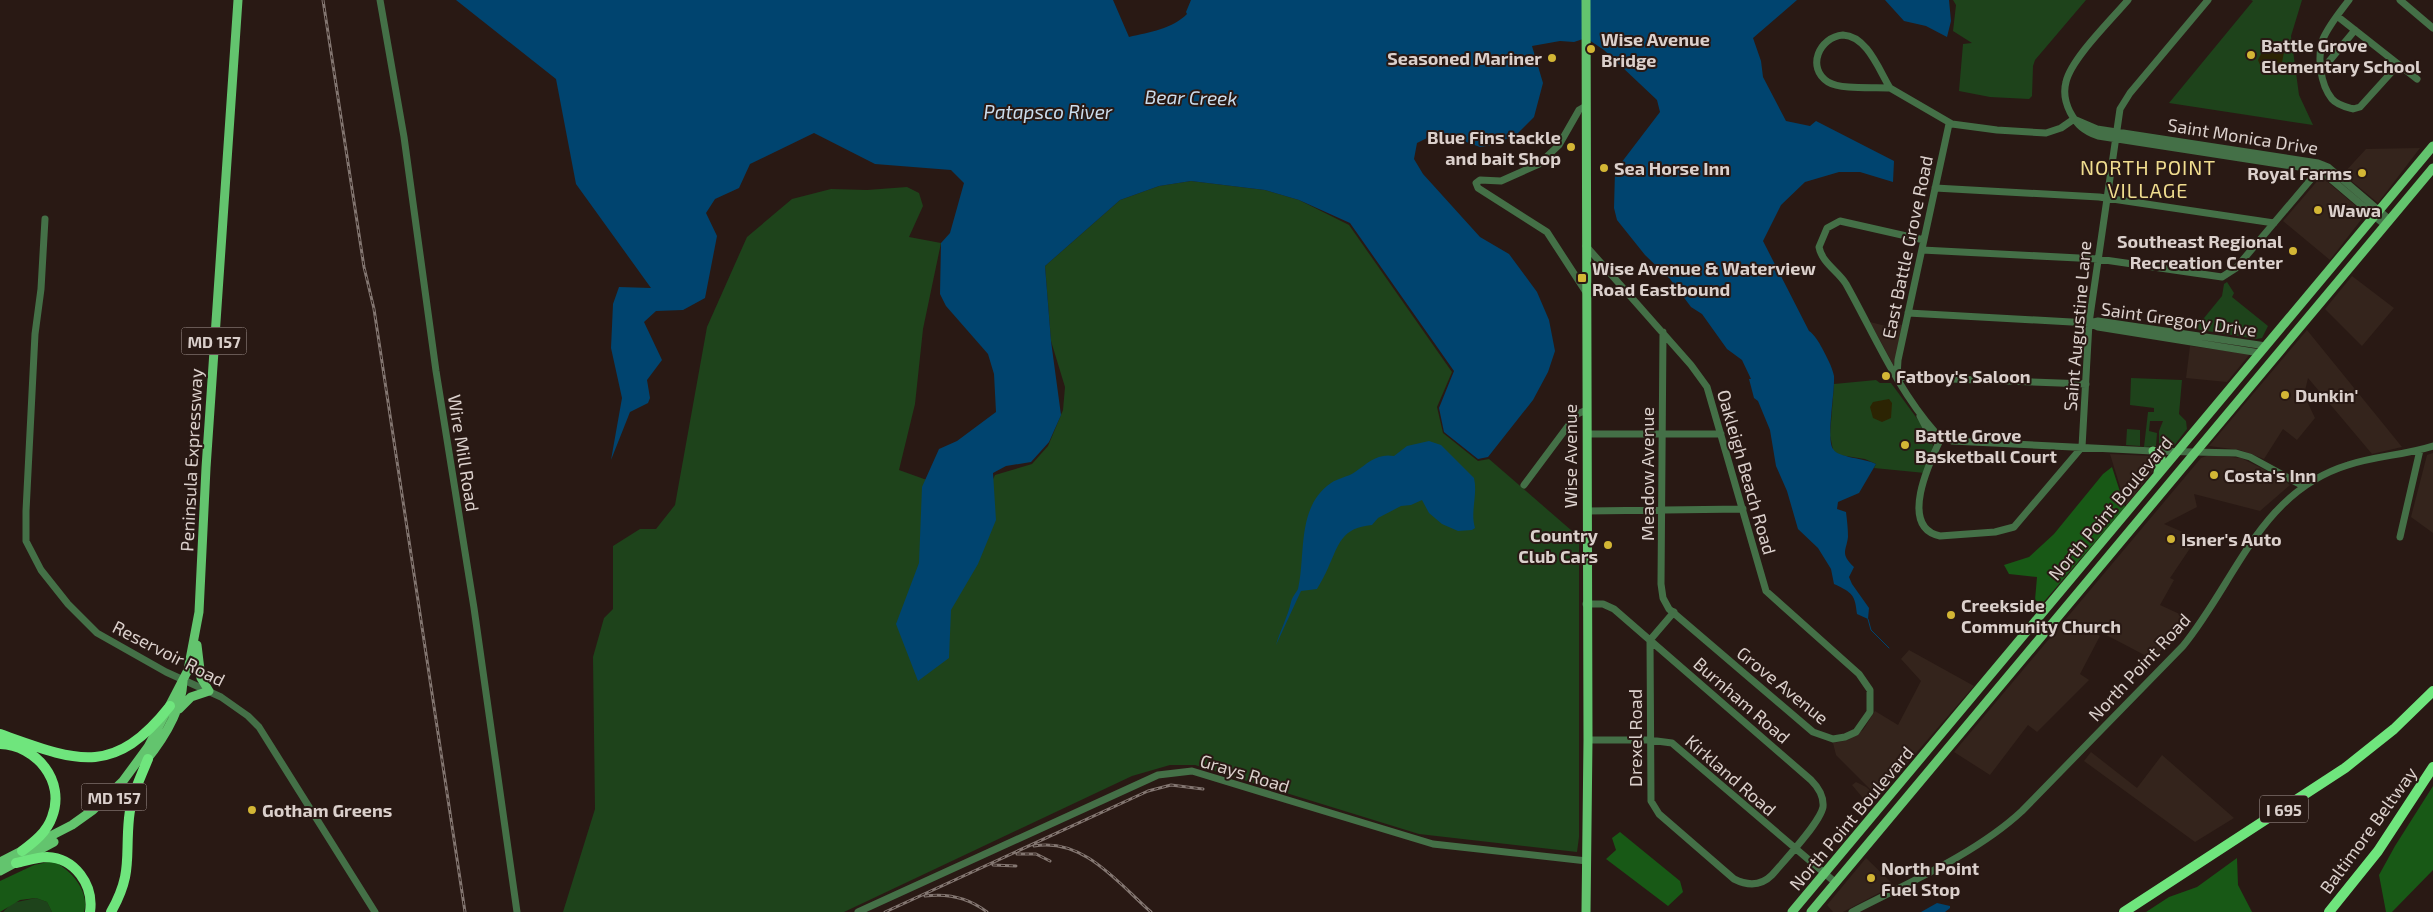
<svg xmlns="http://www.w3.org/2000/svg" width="2433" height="912" viewBox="0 0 2433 912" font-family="'Exo 2',sans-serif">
<rect width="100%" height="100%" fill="#291914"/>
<path fill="#34241c" d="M2420,148L2378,203L2343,174L2366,149Z
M2323,178L2363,212L2364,216L2330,260L2283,221L2319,179Z
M2352,276L2394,308L2362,346L2325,309Z
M1870,322L1886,326L1887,322L1902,325L1894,366Z
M2307,330L2402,447L2372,454L2308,378L2304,395L2315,418L2297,440L2283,429L2264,459L2240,450L2209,446Z
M2190,346L2250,354L2227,382L2186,378Z
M2433,453V533L2411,517L2427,455Z
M2110,454L2151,456L2155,468L2126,506Z
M2209,455L2241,458L2279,477L2290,485L2260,511L2194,494L2197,507L2164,524L2197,538L2170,578L2174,580L2160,605L2186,617L2154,660L2089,626L2088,628L2100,636L2080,674L2089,680L2037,732L2028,725L1990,775L1954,752L2201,458Z
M1909,650L1974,686L1878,797L1836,755L1833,743L1848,740L1863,730L1875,711L1898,725L1921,681L1901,659Z
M2091,752L2137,788L2162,755L2234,818L2195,842L2084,761Z
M1856,782L1866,787L1876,796L1868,804L1852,785Z
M1866,858L1894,885L1843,912H1833L1827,905Z"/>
<path fill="#1e431b" d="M1953,0H2086L2035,60L2033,66L2032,96L2029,99L1990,97L1959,91L1963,44L1972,43L1953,31L1956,5Z
M2251,0H2302L2291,36L2299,95L2313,125L2169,103L2253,1Z
M1191,181L1265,190L1299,200L1349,225L1452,372L1437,407L1443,433L1478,461L1489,459L1579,537V837L1577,852L1419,834L1195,765H1170L1132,776L844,912H563L595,809L593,657L604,618L613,609V546L640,529H656L675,505L707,327L747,237L792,199L831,189L867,190L907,187L919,193L923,206L909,237L941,243L923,329L915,404L899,470L924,479L988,490L995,475L1032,464L1048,446L1063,410L1065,387L1051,341L1045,266L1120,200L1159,186Z
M2227,282L2234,293L2232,297L2268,326L2262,338L2256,339L2195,329L2222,296L2224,284Z
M2131,378L2182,380L2179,414L2186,421L2187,429L2173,447H2159V431L2163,421H2150L2149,431L2157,433L2156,446L2144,447L2148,412H2154V408L2130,405Z
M1876,380L1880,383H1891L1932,439L1933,446L1925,473L1874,468L1876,464L1865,459L1839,455L1833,450L1830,435L1834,384Z
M2127,429L2140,430V446L2126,445Z
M36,898L47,902L52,912H3L12,903Z"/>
<path fill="#185916" d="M2112,467L2125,507L2042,604L2035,600L2037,577L2009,574L2004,565L2029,557L2054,534L2103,474Z
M2433,786V870L2392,912H2386L2379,875L2395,846Z
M1620,832L1680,881L1683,892L1668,906L1606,859L1616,850L1612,838Z
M2237,858L2238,885L2252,912H2146L2169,897L2197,887Z
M53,861C71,870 90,891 84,912H52L47,902L36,898L20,900L0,912V881L34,865Z"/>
<path fill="#2c2403" d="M2263,50L2284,52L2280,73L2270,75L2263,72L2258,60Z
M1889,399L1892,403L1891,418L1882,422L1873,418L1870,407L1873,402Z"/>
<path fill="#00446f" d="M456,0H1113L1129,37C1150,32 1172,29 1187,14L1186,12L1191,0H1797L1753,38L1761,61L1763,77L1786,121L1810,126L1816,121L1894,161L1893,182L1860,172H1839L1805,182L1781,205L1763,241L1809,331C1813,333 1819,342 1822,348C1826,356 1832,366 1834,376C1835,392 1826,439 1833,449C1838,458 1865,458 1876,464L1859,493L1838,502L1837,509L1846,512C1847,520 1848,529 1848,537C1846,552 1840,553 1854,567L1849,577L1852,584L1869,608L1868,619L1857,614C1855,595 1853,593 1834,584L1831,569L1818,548L1798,529L1787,491L1776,466L1770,430L1758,401L1754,398L1749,379H1751L1742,360L1727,349L1702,314L1691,307L1670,279L1645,255L1617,220L1614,208L1615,171L1660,112L1657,100L1604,50L1586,38L1574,42L1560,41L1532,46L1543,83L1534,117L1517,134L1493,145L1480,147L1439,132L1417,143L1414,159L1423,174L1480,237L1509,254L1537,292L1549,320L1555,351L1548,372L1533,400L1488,457L1478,459L1444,432L1439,408L1454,371L1350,223L1299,200L1265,190L1191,181L1159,186L1120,200L1045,266L1051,341L1061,415L1049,442L1031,462L1006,466L993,473L996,520L978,564L951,610L949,658L918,681L896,624L919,563L922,487L939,449L957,441L996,412L994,374L988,354L946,306L940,294L941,243L950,233L964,183L951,170L875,164L814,133L750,164L739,188L715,199L706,213L717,236L705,298L683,310L656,311L644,322L662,360L647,380L650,398L648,403L630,412L611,460L622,398L611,348L613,304L619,287L651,288L576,184L556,79Z
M1885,0H1949L1951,21L1947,37L1926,26L1904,21Z
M1429,441L1441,445L1474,478C1478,495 1470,511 1475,528L1472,530L1458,531L1442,524L1429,513L1422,500L1411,505L1401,506L1378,518L1372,525C1341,528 1339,544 1328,568C1325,575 1321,582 1317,589L1301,591L1276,645C1280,631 1288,616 1291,602C1292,597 1296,593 1298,589C1306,555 1296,507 1331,483C1338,478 1348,477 1355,472C1368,463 1377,453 1394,456L1407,446Z
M1937,903L1950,906V908L1945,912H1921Z"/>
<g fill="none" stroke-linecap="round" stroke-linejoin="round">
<path stroke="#00446f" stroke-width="1" d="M1868,619L1871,630L1889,648"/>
<path stroke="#447047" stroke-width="7" d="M380,0L404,137L436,371L474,608L517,912
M2128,0C2111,20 2071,59 2066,82C2063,93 2065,102 2070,112C2077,125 2084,131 2098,136L2318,170L2326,175L2385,225
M2349,0C2340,12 2329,25 2323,39C2317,57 2320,84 2332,99C2337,105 2346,107 2353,109L2360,107L2398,65
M2400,0L2433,28
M2337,16L2417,79
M1843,35C1867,36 1879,70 1890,88C1874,87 1841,90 1828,82C1806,68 1819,37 1843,35Z
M2321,71L2355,30
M1890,88L1952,124L1997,130L2046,133L2061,128L2074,119
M1586,106L1579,110L1559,145L1539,164L1501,181L1480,180L1476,183L1478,188L1547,232L1586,292
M2076,120L2097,129L2318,163L2328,167L2390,220
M1935,188L2099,197L2274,223
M45,219L41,289L35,334L26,511V541L41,570L68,604L97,633L166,672L221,697L248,716L259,727L375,912
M1924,240L1840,221L1827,228L1819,247C1822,263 1838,271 1846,284C1874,334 1897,389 1935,432
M1586,246L1691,365L1707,387L1766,591L1859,674L1870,690V712L1856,732L1845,737L1833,739L1813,732L1669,609L1663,598L1661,584L1663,332
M1922,250L2098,259L2222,277L2236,268L2323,165
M1908,313L2089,323L2098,321L2266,346
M2089,323L2098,327L2260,353
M1897,376L1898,360L1949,124
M1897,377L2086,384
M1920,416L1929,433L1952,441L2153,451L2236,453L2250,457L2303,486
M1587,434H1721
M1941,438C1930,461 1898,527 1940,536L1995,532L2014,527L2082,447L2089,323L2120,109L2130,93L2208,0
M1524,485L1577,414L1587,410
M1587,511L1743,509
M2400,537L2420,450
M1586,604H1603L1614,609L1811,780C1818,787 1824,796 1823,807C1820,823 1784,861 1772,875C1761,886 1748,886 1734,879L1659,814L1651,801L1650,640L1674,612
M1588,740H1649L1672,743L1836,883
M858,912L1158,775L1192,771L1433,844L1587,861
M1852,912C1908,883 1977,853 2022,811L2183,646C2236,581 2260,492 2348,465C2375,456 2405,455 2433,446"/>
<path stroke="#63c46e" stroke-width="9" d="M1586,0L1588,740L1586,912
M2153,451L2161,458L2158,473
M179,709L191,697L209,691L201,678L197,645
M144,763C162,741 182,710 183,681
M0,862L72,825L93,810L123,781L148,747L188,670L199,612L206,468L238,0
M0,871L54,842
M1792,912L2433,146
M1811,912L2433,168"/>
<path stroke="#6fe57d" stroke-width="10" d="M0,734C76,761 113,778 170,706
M0,744C36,745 66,781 52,817C47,832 34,842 22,851
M16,863C26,861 37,857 47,857C75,858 94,885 90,912
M111,912C133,873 125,858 129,818C131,797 140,778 148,759
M2124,912L2345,768L2394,729L2433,691
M2329,912L2378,851L2433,767"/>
<defs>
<path id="rail" d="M323,0L364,267L374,309L465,912
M1034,846C1083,837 1118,883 1151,912
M1017,854H1036L1050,861
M993,865L1016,866
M925,896C948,893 969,898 987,912
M885,912L1148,791L1171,785L1203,789"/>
</defs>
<use href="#rail" stroke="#837671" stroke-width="3"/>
<use href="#rail" stroke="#291914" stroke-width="1" stroke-dasharray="4" stroke-linecap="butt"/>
</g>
<g fill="#d3b635" stroke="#291914" stroke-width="2">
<circle cx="1591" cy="49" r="5"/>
<circle cx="2251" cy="55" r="5"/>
<circle cx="1552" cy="58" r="5"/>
<circle cx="1571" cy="147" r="5"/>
<circle cx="1604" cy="168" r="5"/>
<circle cx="2362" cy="173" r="5"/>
<circle cx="2318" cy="210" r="5"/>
<circle cx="2293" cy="251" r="5"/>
<rect x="1577" y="273" width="10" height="10" rx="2.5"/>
<circle cx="1886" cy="376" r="5"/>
<circle cx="2285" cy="395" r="5"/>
<circle cx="1905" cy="445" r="5"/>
<circle cx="2214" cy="475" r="5"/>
<circle cx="2171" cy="539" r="5"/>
<circle cx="1608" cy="545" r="5"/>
<circle cx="1951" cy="615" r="5"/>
<circle cx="252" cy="810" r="5"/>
<circle cx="1871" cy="878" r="5"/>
</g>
<g text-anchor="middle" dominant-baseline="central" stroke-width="4" stroke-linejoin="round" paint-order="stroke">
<g fill="#291914" stroke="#a69995" stroke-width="1">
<rect x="181.5" y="327.5" width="65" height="27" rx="4"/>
<rect x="81.5" y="783.5" width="65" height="27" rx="4"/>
<rect x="2260" y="795.5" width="48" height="27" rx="4"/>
</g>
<g font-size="16" font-weight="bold" fill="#dbd0cc">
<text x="214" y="341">MD 157</text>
<text x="114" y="797">MD 157</text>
<text x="2284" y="809">I 695</text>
</g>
<g font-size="18" font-weight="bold" fill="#dbd0cc" stroke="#291914" text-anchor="start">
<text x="1601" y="39">Wise Avenue<tspan x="1601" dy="21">Bridge</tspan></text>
<text x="2261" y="45">Battle Grove<tspan x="2261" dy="21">Elementary School</tspan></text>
<text x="1542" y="58" text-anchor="end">Seasoned Mariner</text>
<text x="1561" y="137" text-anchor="end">Blue Fins tackle<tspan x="1561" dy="21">and bait Shop</tspan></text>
<text x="1614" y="168">Sea Horse Inn</text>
<text x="2352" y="173" text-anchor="end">Royal Farms</text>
<text x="2328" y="210">Wawa</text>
<text x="2283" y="241" text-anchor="end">Southeast Regional<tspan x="2283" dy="21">Recreation Center</tspan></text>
<text x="1592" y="268">Wise Avenue &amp; Waterview<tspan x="1592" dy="21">Road Eastbound</tspan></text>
<text x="1896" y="376">Fatboy's Saloon</text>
<text x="2295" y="395">Dunkin'</text>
<text x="1915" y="435">Battle Grove<tspan x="1915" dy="21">Basketball Court</tspan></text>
<text x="2224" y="475">Costa's Inn</text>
<text x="1598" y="535" text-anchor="end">Country<tspan x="1598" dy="21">Club Cars</tspan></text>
<text x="2181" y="539">Isner's Auto</text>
<text x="1961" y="605">Creekside<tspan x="1961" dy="21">Community Church</tspan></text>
<text x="262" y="810">Gotham Greens</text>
<text x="1881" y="868">North Point<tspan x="1881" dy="21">Fuel Stop</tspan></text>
</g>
<g font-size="18" fill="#dbd0cc" stroke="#291914">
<text transform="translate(2243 136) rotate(9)">Saint Monica Drive</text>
<text transform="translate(1907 247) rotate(-78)">East Battle Grove Road</text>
<text transform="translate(2179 319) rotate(8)">Saint Gregory Drive</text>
<text transform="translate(2077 326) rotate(-85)">Saint Augustine Lane</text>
<text transform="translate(464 453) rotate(81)">Wire Mill Road</text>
<text transform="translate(1570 456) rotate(-90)">Wise Avenue</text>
<text transform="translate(191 460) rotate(-87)">Peninsula Expressway</text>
<text transform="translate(1747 472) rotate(74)">Oakleigh Beach Road</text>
<text transform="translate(1647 474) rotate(-90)">Meadow Avenue</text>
<text transform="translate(2110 508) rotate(-50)">North Point Boulevard</text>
<text transform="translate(169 653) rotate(27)">Reservoir Road</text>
<text transform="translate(2139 667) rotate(-47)">North Point Road</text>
<text transform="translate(1783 685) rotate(39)">Grove Avenue</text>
<text transform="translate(1742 700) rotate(41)">Burnham Road</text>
<text transform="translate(1635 738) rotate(-90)">Drexel Road</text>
<text transform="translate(1245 773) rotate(17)">Grays Road</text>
<text transform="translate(1731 775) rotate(41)">Kirkland Road</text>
<text transform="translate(1851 818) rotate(-50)">North Point Boulevard</text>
<text transform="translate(2368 830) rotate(-54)">Baltimore Beltway</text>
</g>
<g font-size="19" font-style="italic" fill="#cbdded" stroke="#291914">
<text transform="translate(1191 97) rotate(1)">Bear Creek</text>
<text x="1048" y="111">Patapsco River</text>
</g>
<g font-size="20" letter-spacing="1" fill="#f0dd8f" stroke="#291914">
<text x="2148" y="167">NORTH POINT<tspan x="2148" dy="23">VILLAGE</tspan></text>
</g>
</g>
</svg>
